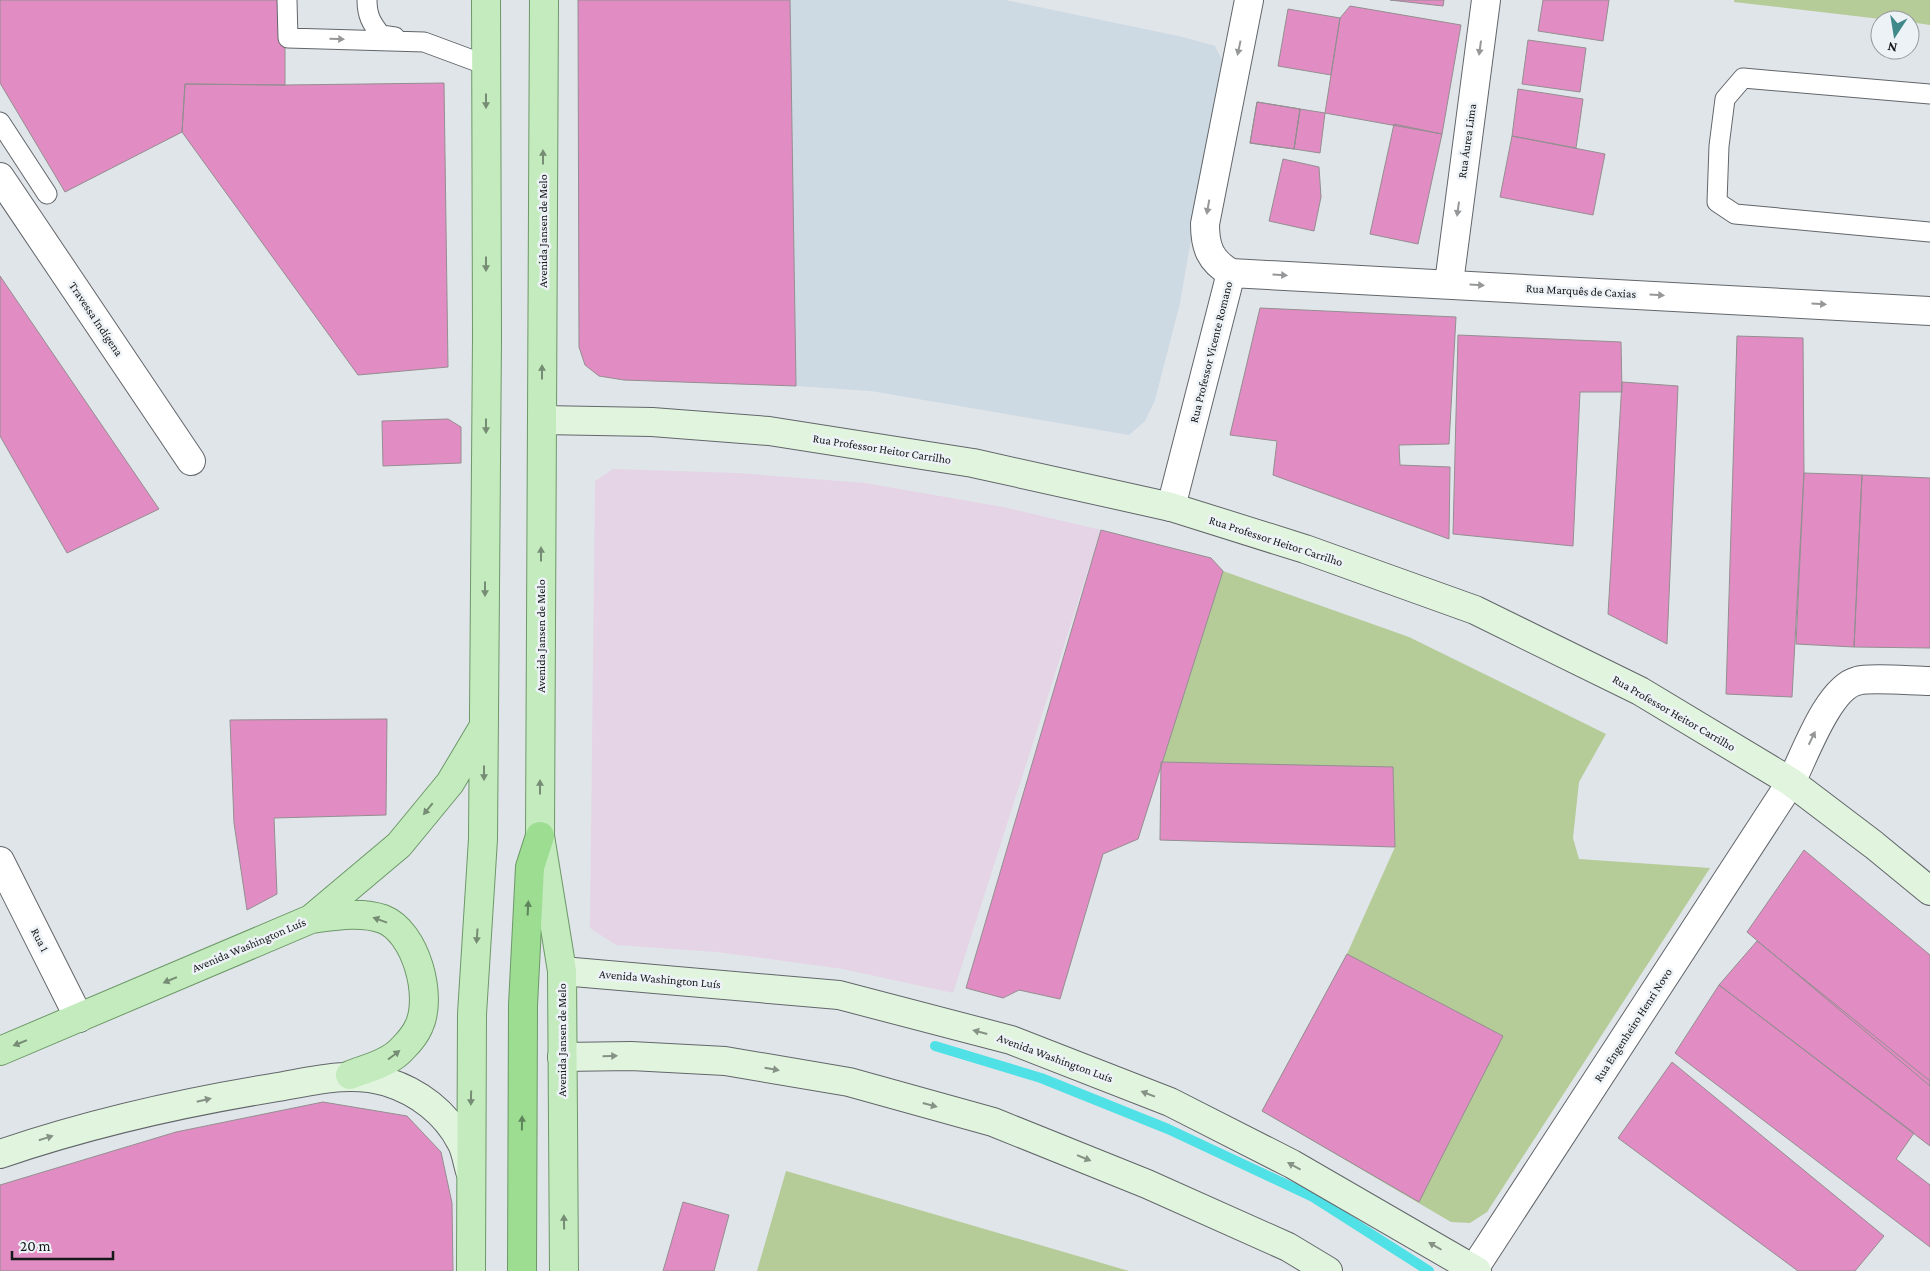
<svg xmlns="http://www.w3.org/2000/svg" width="1930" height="1271" viewBox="0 0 1930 1271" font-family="'Crimson Pro',serif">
<rect width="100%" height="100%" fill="#e0e5e9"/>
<path fill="#cdd9e3" d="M790,0H1005L1183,37L1215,46L1222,60L1180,303L1155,400L1145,421L1129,435L871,391L796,386Z"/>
<path fill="#e5d4e5" d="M613,469L737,473L865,483L1003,507L1101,530L953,993L843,969L717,952L616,945L590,928L595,481Z"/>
<path fill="#b5cb98" d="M1734,0H1930V25L1910,22V20H1889L1734,2Z
M1223,571L1409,637L1606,734L1579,782L1573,838L1579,859L1710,868L1487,1212L1470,1223L1451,1222L1262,1111L1347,954L1395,847L1393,768L1161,762Z
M786,1171L1129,1271H757Z"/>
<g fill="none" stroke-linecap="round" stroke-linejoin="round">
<path stroke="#50e1e6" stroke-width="10" d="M935,1046L1041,1078L1168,1129L1313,1197L1429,1271"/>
</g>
<path fill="#e18dc3" stroke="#948e91" d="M0,0H285V85L185,84L182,132L65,192L0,83Z
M578,0H790L796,386L624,380L599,376L585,365L579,347Z
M1390,0H1444L1443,6Z
M1543,0H1609L1603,41L1538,31Z
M1350,6L1461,25L1442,134L1325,113L1340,18Z
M1288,9L1340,18L1331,75L1278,66Z
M1528,40L1586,48L1580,92L1522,84Z
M444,83L448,367L358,375L182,132L185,84L285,85Z
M1518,89L1583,99L1576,148L1512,136Z
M1257,102L1300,109L1294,149L1250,143Z
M1257,102L1300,109L1294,149L1250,143Z
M1300,109L1325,113L1320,153L1294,149Z
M1394,124L1442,134L1418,244L1370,234Z
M1512,136L1605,154L1593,215L1500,197Z
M1283,159L1319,167L1321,197L1314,231L1269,221Z
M0,276L159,509L67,553L0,436Z
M1260,308L1456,317L1449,444L1399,445L1400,465L1450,467L1449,539L1273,475L1277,441L1230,435Z
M1458,335L1621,342L1622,392H1580L1573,546L1453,534Z
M1737,336L1803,338L1804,473L1792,697L1726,694Z
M1622,382L1678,386L1667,644L1608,614Z
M448,419L461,427V463L383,466L382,421Z
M1804,473L1862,475L1854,647L1796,644Z
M1862,475L1930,478V648L1854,647Z
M1101,530L1211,558L1223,571L1138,839L1103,854L1060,999L1019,990L1003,998L966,988Z
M387,719L386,815L274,818L277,894L247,910L234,823L230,720Z
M1161,762L1393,767L1395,847L1160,840Z
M1804,850L1930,955V1086L1747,932Z
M1757,941L1930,1081V1146L1719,985Z
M1347,954L1503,1036L1419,1202L1262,1111Z
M1719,985L1914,1133L1896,1159L1930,1185V1247L1675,1053Z
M1672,1062L1884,1236L1855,1271H1798L1618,1138Z
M323,1102L407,1116L441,1152L452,1203L453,1271H0V1185L176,1132Z
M683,1202L729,1215L714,1271H663Z"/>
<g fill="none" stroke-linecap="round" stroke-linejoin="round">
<defs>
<path id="lane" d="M287,0L288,38L424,42L486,65
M367,0C367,15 371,23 381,35L395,37
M1930,94L1743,78L1725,99L1719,146L1717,202L1735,214L1930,232
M0,122L47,194"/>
<path id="street" d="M1249,0L1205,224C1205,247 1210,261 1231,273L1930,311
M0,177L191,461
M1449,283L1486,0
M1171,507L1231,273
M0,861L79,1018
M1474,1269L1791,782C1804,757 1828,688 1857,681C1870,677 1913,681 1930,681"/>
<path id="secondary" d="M542,420L652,422L769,431L973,463L1171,507L1305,549L1475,610L1640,691L1791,782L1874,845L1930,891
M562,971L839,995L1011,1040L1170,1102L1292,1164L1477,1271
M562,1057L631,1056L725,1061L849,1082L993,1122L1147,1184L1288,1247L1328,1271
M0,1154C88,1124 180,1103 272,1088C310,1082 349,1070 387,1082C419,1092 446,1113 461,1142C466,1151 467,1162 470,1171"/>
<path id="primary" d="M544,0L540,836L562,971L564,1271
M311,919C334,916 360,911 383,919C416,932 433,996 419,1026C416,1033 409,1042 403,1048C390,1063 368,1068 350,1075
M0,1051L311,919L399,845L450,783L484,726
M471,1271L472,1014L483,839L487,338L486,0"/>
<path id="highway" d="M522,1271L523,1005L530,867L540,836"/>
</defs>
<use href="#lane" stroke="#62666a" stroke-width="21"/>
<use href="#street" stroke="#62666a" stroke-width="30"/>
<use href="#secondary" stroke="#62666a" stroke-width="30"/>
<use href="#primary" stroke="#6d9868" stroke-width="30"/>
<use href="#highway" stroke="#6d9868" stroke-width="30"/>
<use href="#lane" stroke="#fff" stroke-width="19"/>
<use href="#street" stroke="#fff" stroke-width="28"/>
<use href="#secondary" stroke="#e1f5de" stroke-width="28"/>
<use href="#primary" stroke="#c4ebbe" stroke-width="28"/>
<use href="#highway" stroke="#9cdd92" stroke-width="28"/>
</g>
<defs><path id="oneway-solid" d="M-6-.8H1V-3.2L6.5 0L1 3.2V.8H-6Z" transform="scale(1.25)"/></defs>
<g fill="#969798">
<use href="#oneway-solid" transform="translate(337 39) rotate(2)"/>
<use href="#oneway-solid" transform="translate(1239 48) rotate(102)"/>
<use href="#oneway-solid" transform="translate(1480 48) rotate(98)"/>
<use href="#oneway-solid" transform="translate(1208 207) rotate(100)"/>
<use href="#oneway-solid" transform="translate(1458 209) rotate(98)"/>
<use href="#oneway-solid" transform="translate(1280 275) rotate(3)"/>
<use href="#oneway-solid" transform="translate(1477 285) rotate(3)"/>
<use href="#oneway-solid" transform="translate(1657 295) rotate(3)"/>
<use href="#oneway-solid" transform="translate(1819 304) rotate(3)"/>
<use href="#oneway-solid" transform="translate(1812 738) rotate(-64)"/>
</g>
<g fill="#768c74">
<use href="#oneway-solid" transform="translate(486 101) rotate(90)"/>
<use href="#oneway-solid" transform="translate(543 157) rotate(-90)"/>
<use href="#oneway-solid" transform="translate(486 264) rotate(90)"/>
<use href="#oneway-solid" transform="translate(542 372) rotate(-90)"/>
<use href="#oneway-solid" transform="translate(486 426) rotate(90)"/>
<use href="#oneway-solid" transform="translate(541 554) rotate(-90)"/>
<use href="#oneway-solid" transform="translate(485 589) rotate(90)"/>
<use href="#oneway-solid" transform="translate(484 773) rotate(90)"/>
<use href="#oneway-solid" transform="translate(540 787) rotate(-90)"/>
<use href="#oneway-solid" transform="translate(428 809) rotate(129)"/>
<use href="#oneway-solid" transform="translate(380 920) rotate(-160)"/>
<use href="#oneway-solid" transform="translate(477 936) rotate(94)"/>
<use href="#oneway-solid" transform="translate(170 980) rotate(157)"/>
<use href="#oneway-solid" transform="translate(20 1043) rotate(158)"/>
<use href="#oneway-solid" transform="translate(394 1055) rotate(-37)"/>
<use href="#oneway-solid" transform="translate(471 1098) rotate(91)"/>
<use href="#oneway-solid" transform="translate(564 1222) rotate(-91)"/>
</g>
<g fill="#60845c">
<use href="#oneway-solid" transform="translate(528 908) rotate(-87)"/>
<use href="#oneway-solid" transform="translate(522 1123) rotate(-89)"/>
</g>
<g fill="#869285">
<use href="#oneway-solid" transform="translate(980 1032) rotate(-165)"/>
<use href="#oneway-solid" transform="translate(610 1056) rotate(-1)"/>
<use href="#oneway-solid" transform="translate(772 1069) rotate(10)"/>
<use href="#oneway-solid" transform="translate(1148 1094) rotate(-159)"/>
<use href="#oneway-solid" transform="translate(204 1100) rotate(-13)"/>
<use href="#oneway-solid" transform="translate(930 1105) rotate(15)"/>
<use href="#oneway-solid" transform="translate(46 1138) rotate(-17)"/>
<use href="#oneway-solid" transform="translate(1084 1158) rotate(22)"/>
<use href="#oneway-solid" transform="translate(1294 1166) rotate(-151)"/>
<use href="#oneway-solid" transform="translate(1435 1246) rotate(-150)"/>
</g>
<g text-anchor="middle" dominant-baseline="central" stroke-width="5" stroke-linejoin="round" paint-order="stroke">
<g font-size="12" fill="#161819" stroke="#edf2f7">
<text transform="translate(1467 141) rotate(-82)">Rua Áurea Lima</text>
<text transform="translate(543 231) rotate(-90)">Avenida Jansen de Melo</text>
<text transform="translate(1581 291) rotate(3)">Rua Marquês de Caxias</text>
<text transform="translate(96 319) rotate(56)">Travessa Indígena</text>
<text transform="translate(1211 352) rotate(-76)">Rua Professor Vicente Romano</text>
<text transform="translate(882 449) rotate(9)">Rua Professor Heitor Carrilho</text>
<text transform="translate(1276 541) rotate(18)">Rua Professor Heitor Carrilho</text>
<text transform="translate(541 636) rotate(-90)">Avenida Jansen de Melo</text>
<text transform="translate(1674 713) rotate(30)">Rua Professor Heitor Carrilho</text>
<text transform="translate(40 940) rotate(63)">Rua 1</text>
<text transform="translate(249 945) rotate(-23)">Avenida Washington Luís</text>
<text transform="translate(660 979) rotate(5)">Avenida Washington Luís</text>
<text transform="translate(1633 1025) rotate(-57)">Rua Engenheiro Henri Novo</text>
<text transform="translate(562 1040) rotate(-90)">Avenida Jansen de Melo</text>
<text transform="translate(1055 1058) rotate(20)">Avenida Washington Luís</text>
</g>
</g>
<g transform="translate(1895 35) rotate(192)"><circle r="24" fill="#edf2f7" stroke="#979b9e"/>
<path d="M0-4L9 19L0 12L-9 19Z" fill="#40888a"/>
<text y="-8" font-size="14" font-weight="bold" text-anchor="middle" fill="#161819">N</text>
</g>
<path d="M12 1251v8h101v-8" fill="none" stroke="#161819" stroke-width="2.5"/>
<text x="20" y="1251" font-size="15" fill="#161819" stroke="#edf2f7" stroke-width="4" paint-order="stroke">20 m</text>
</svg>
